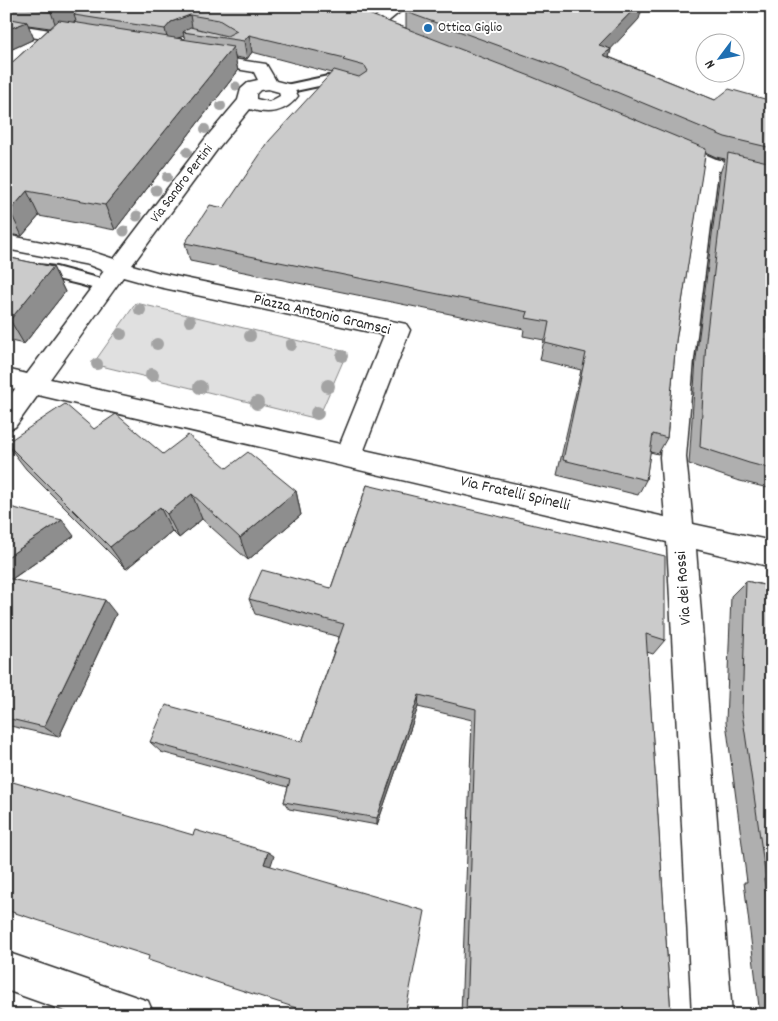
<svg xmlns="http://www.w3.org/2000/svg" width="778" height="1021" viewBox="0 0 778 1021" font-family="Dekko,sans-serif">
<rect width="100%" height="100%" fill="#fff"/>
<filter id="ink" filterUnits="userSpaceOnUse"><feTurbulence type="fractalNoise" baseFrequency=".02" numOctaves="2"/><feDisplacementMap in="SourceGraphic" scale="10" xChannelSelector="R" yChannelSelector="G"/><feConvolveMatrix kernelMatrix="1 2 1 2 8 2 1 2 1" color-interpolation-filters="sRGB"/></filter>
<g filter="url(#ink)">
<path fill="#e0e0e0" stroke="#868686" d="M136,303L347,352L318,419L93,364Z"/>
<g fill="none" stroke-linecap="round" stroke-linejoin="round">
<defs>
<path id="service" d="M328,76L360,85L362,88L355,92L328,84L286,93L279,89L281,86Z
M30,264L56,267L112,282L115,286L112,290L106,292C70,282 44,271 6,282V269Z"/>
<path id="minor" d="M6,23L81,35L89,40L81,45L6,33Z
M200,54L266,64L276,81L292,85L298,96C286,113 268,115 250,109L219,147L132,265L160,273L406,324L410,330L364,450L665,517L660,457L670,359L701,163L703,159H717L719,163L694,359L686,457L693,524L772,541V567L696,549L732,1015H692L667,542L38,395L15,427L6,430V401L15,389L6,387V369L27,374L104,271L89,265L6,249V235L93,252L114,259L205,139L238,100L241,89L249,82L258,80L254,72L194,62L192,59L194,56ZM268,89L279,92L280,96L269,102L256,99V94L260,90ZM123,277L159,287L384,335L340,444L50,379Z
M6,952L148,1001L154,1015H76L6,990Z"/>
<path id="tertiary" d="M390,6H407L379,29H367L365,26L367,23Z"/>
<path id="secondary" d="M670,139L716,159L772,172V184L703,167L663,149L661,145L663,141Z"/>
</defs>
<use href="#service" stroke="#2b2b2b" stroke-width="4"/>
<use href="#minor" stroke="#2b2b2b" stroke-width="3"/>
<use href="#tertiary" stroke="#2b2b2b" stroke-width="3"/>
<use href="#secondary" stroke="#2b2b2b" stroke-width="3"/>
<use href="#service" fill="#fff" fill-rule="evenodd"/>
<use href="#minor" fill="#fff" fill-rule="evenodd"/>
<use href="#tertiary" fill="#fff" fill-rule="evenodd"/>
<use href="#secondary" fill="#fff" fill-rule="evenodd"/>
</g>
<g fill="#a3a3a3">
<circle cx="236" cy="86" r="4.5"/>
<circle cx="221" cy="106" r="5"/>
<circle cx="205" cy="129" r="5"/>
<circle cx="187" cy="152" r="5"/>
<circle cx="167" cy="177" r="5"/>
<circle cx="156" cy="190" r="5.5"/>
<circle cx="137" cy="216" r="5.5"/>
<circle cx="124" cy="231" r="5.5"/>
<circle cx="140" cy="310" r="6"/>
<circle cx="190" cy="321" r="6"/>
<circle cx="121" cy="334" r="6"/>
<circle cx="250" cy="336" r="6"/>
<circle cx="157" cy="344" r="6"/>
<circle cx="291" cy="345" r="6"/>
<circle cx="342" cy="356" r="6"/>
<circle cx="97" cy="364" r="6"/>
<circle cx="152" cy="375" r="7"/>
<circle cx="328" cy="386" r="7"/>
<circle cx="200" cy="387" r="7"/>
<circle cx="257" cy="403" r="7"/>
<circle cx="317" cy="413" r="7"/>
</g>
<path fill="#afafaf" stroke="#2b2b2b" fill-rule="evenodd" d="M6,6H343L406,28V12L639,19L610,49H611L609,57L715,100L772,101V333L766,332V376L772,377V489L736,480L689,464L696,359L720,173L725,159L716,157L705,152L676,341L667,438L658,454L650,452L646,480L638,495L557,475L581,370L540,360L544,340L523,336L524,329L190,261L185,243L224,208L332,73L252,52L247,59L235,57L238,71L115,230L39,216L22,236L6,234V68L50,28L28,25L34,39L6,52ZM184,36L185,39L178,38Z
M6,257L53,267L65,292L24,344L6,340Z
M94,429L163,454L227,468L296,491L301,515L248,560L202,519L179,538L172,531L126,569L26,469L6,443Z
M367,485L665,640L653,654L647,652L671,1015H461L472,720L418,707L377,825L289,809L284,802L288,787L161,752L150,742H302L339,637L255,614L249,599L331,588Z
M6,506L74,536L12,579L116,614L59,737L6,725Z
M746,581L772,587V1015H760L744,882H747L726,722L731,596Z"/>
<path fill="#8e8e8e" stroke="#2b2b2b" d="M63,6H108L74,15L76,21L57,29L51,12Z
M637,6H643L639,19L608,52L611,49L606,69L599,45Z
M190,15L193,33L183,32L184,36L175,39L169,47L165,29L171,22Z
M27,22L34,39L6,52V30Z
M249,35L252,52L247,59L244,41Z
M233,47L238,71L115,230L105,205Z
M27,191L39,216L22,236L10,211Z
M6,245L10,252L6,256Z
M53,267L65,292L24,344L10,320Z
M296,491L301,515L248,560L240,538Z
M192,494L202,519L179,538L167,514Z
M160,507L172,531L126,569L110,547Z
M62,520L74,536L6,583V558Z
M105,600L116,614L59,737L44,727Z
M419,695L418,707L377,825V818Z
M268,852L274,856L270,868L264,864Z"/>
<path fill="#cbcbcb" stroke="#2b2b2b" d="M17,6H63L51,12Z
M84,6H343L366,13L530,76L706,149L676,341L667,438L653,434L646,480L563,460L586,353L545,343L549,322L526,318L528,312L185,243L210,205L224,208L269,141L334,70L359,77L368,71L365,66L343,60L345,58L249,35L244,41L183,32L190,27L227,36L237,31L219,20L190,15L171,22L165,29L74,15Z
M414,6H637L599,45L611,49L603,55L715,100L729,89L772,101V148L725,137L544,62L406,12Z
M6,18L27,22L6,30Z
M59,20L233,47L105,205L27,191L10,211H6V68Z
M728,153L772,163V310L766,309V376L772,377V469L749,463L700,447L706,340Z
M6,257L53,267L10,320L6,319Z
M65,404L94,429L116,414L163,454L188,435L227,468L248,452L296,491L240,538L192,494L167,514L160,507L110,547L6,443Z
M367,485L665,556V640L646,634L671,1015H466L476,709L419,695L377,818L284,802L290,780L150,742L166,705L302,742L344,624L249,599L262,570L331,588Z
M6,506L62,520L6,558Z
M6,578L105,600L44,727L6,718Z
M746,581L772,587V943L764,879H766L742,712Z
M6,780L193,835L195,830L268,852L264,864L425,911L405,1015H318L148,960L149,956L6,910Z"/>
</g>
<circle fill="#1f6fb2" stroke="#fff" stroke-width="2" cx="428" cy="28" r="5"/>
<g text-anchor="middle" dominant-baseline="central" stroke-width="4" stroke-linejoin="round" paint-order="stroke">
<g font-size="14" fill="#2b2b2b" stroke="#fff" text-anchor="start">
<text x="438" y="28">Ottica Giglio</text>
</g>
<g font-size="14" fill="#2b2b2b" stroke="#fff">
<text transform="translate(182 184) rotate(-53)">Via Sandro Pertini</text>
</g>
<g font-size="16" fill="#2b2b2b" stroke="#fff">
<text transform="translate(322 315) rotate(13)">Piazza Antonio Gramsci</text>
<text transform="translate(515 494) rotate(13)">Via Fratelli Spinelli</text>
<text transform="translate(684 588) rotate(-94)">Via dei Rossi</text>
</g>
</g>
<rect width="778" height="1021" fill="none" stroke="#fff" stroke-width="25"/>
<rect x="12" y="12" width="753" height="996" fill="none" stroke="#2b2b2b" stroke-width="2" filter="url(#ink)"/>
<g transform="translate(720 58) rotate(238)"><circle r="24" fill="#ffffff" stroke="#aaaaaa"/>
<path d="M0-4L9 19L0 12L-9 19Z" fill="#1f6fb2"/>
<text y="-8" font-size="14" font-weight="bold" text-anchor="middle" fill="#2b2b2b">N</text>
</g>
</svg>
